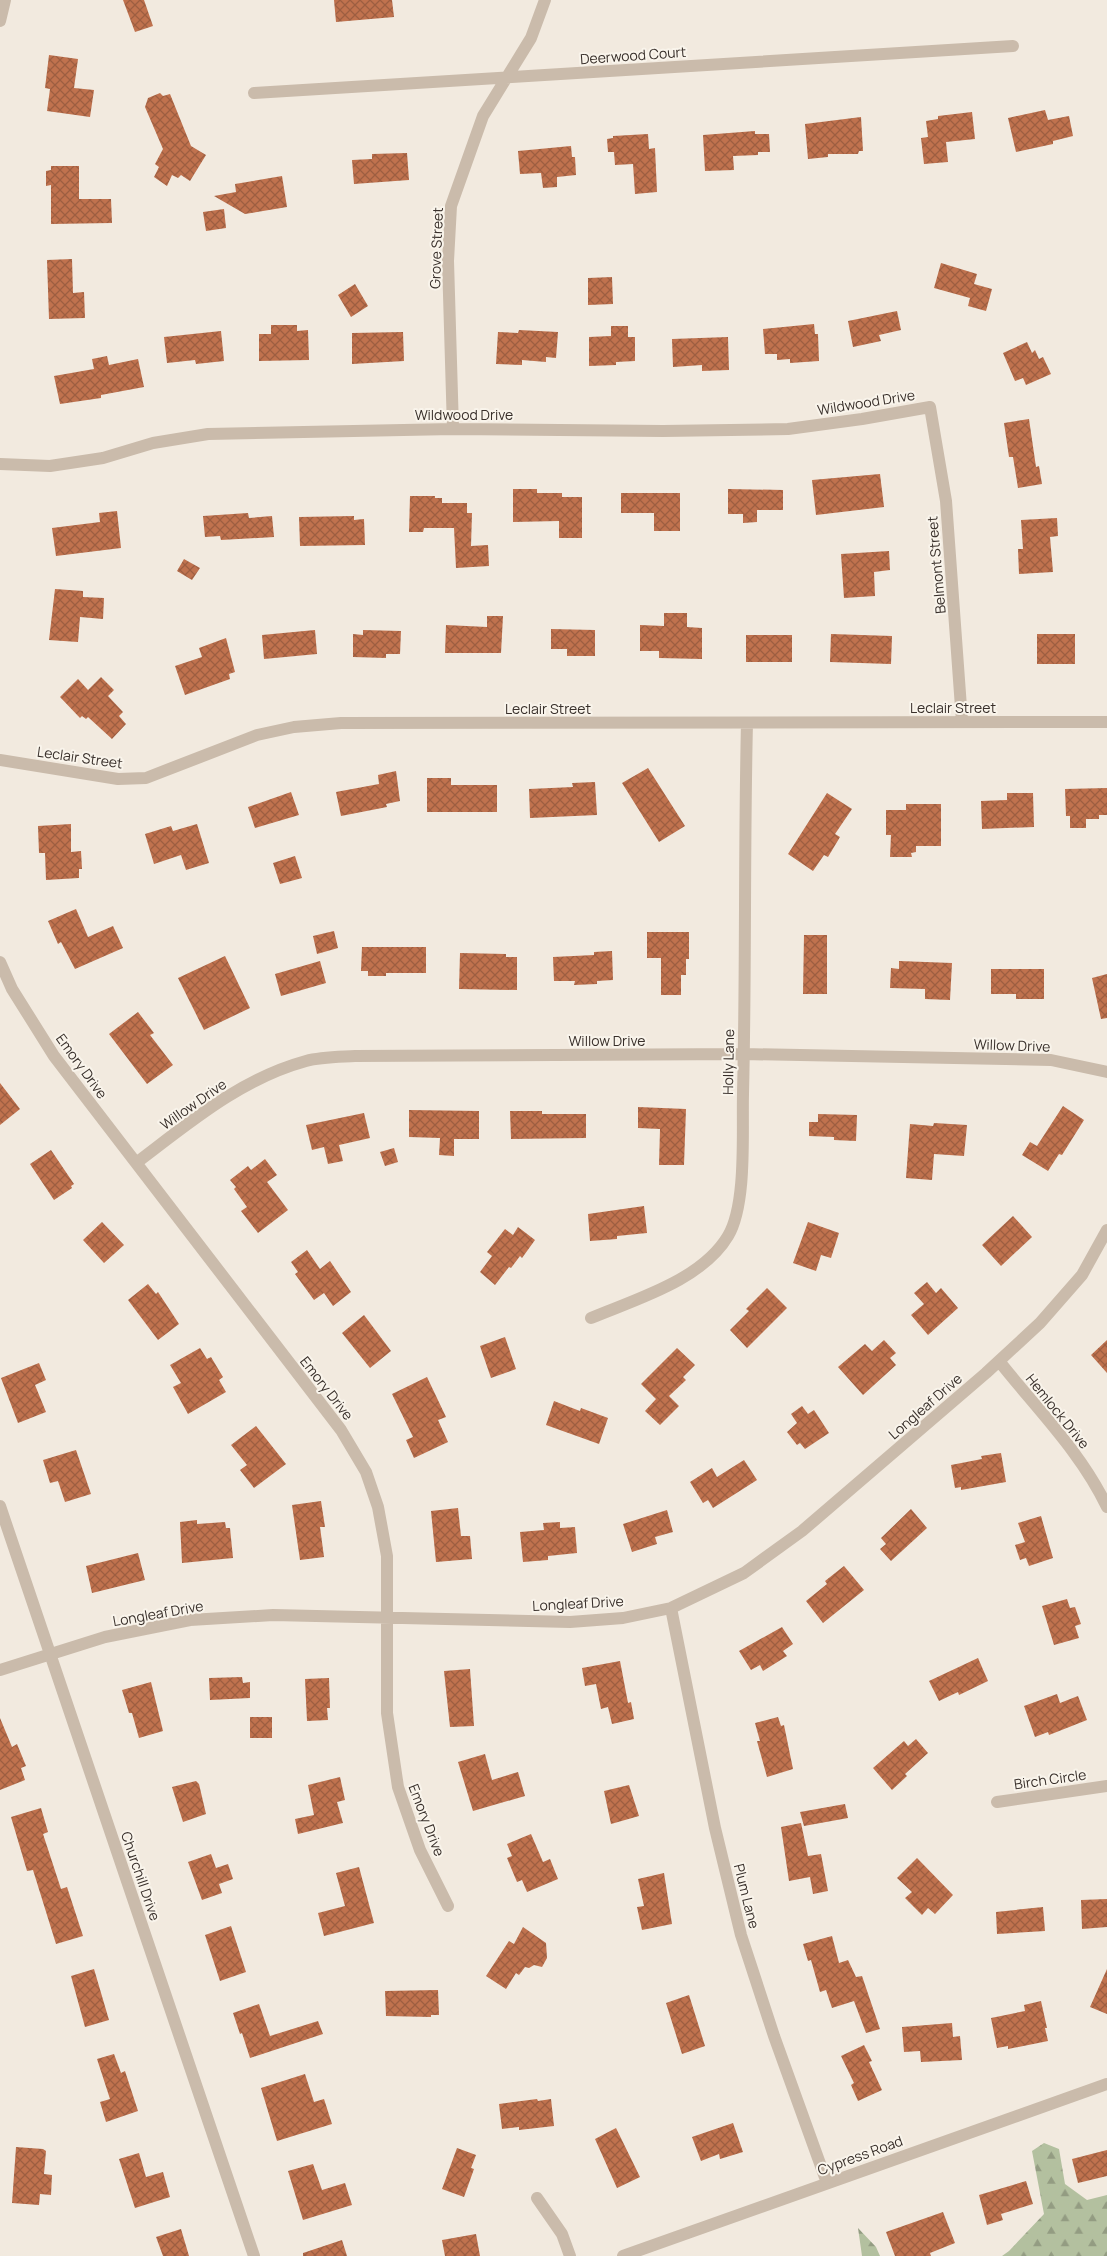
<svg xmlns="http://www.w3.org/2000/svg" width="1107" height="2256" viewBox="0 0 1107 2256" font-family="Manrope,sans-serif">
<defs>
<pattern id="forest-firs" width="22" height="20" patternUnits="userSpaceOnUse" patternTransform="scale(1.25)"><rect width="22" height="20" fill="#b3c09f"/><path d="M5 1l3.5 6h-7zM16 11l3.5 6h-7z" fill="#939c82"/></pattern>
<pattern id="building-cross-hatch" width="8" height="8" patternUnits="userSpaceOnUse" patternTransform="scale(1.25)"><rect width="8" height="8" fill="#c0724e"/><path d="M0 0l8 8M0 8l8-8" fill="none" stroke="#9d5e41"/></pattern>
</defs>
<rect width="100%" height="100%" fill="#f2eadf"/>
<path fill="url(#forest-firs)" d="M1044,2143L1059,2149L1065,2184L1087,2200L1107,2195V2256H1002L1009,2251L1044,2214L1032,2151Z
M858,2228L876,2247L880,2256H862Z"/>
<path fill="url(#building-cross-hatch)" d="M123,0H144L153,26L135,32Z
M334,0H392L394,17L336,22Z
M49,55L78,59L74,88L94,90L90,117L47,111L50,89L45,88Z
M160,93L163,96L170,94L191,146L206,155L190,181L181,175L178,178L172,175L167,186L154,177L159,167L155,164L163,149L145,107L148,98Z
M1045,110L1048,120L1069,116L1073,136L1053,141V144L1016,152L1008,118Z
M972,112L975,139L946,142L948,162L924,164L921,138L928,137L926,121L938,119V116Z
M861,117L863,151H859L858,154H828V157L808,159L805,124Z
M755,131V134H769L770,152H758V155L733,156L734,170L705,171L703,135Z
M648,134L649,149L655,148L657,192L635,194L633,164L615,165L614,152H608L607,139L613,138V136Z
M571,146L572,157H575L576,175L557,177V187L543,188L541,173L520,174L518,151Z
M407,153L409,180L354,184L352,160L372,159V154Z
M51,166H79V199H111L112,223L51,224V185L46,186V171L51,170Z
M282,176L287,207L245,214L214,196L236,192L235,184Z
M224,209L226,228L206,231L203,212Z
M72,259L73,293L84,292L85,318L49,319L47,260Z
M941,263L977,274L974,284L992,289L986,311L968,306L970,298L934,288Z
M612,277L613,304L588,305V278Z
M355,284L368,306L351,317L338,295Z
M897,311L901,330L879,335L881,341L853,347L848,321Z
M814,324L815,334H818L819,361L790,363V359L777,360V354H765L763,329Z
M271,325H297V331L308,330L309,360L259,361V334H271Z
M611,326H628V337H635V361L616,362V365L589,366V337L611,336Z
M519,330L558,332L556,358L546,357V362L522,360V365L496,364L498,332L518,333Z
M221,331L224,361L196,364L195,360L167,363L164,337Z
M403,332L404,361L352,364V333Z
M728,337L729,370L702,371V365L673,367L672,339Z
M1027,342L1032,353L1035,350L1039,359L1043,357L1051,374L1026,385L1023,378L1015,381L1003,353Z
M107,356L109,365L138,359L144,387L101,395V398L60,404L54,376L94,369L92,359Z
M1029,419L1036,467L1039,466L1042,484L1018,488L1013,457H1009L1004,423Z
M880,474L884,507L816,515L812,480Z
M513,489H537V493H562V497H582V538H559V521L513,522Z
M728,489L783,490V510H757V522L743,523V514H728Z
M621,493H680V531H654V513H621Z
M410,496H435V498H442V503H467V513H472L471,546L488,545L489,566L456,568L454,528H424L423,532H409Z
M117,511L121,548L56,556L52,528L100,522L99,513Z
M248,513L249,518L272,516L274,537L221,540L220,536L205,537L203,516Z
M354,516V520L364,519L365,545L300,546L299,517Z
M1057,518L1058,536L1050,537L1053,572L1019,574L1018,549H1023L1021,520Z
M889,551L890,570L874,572L875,596L844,598L841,554Z
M184,559L200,568L192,580L177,571Z
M55,589L83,591V597L104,598L103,619L80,617L78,642L49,640Z
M664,613H687V627L702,628V659L659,658V651H640V625L664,626Z
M487,616H503L501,653H445L446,625L487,627Z
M551,629L595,630V656H567V649H551Z
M315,630L317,654L264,659L262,635Z
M363,630L401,631L400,654H386V658L353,657V634L363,635Z
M831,634L892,636L891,664L830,662Z
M1037,634H1075V664H1037Z
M746,635H792V662H746Z
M226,638L235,672L229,674L230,679L185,695L175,666L202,657L199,648Z
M101,677L114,690L108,696L123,712L119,716L126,724L112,739L88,717L86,719L82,716L80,718L60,697L78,679L88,690Z
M648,768L685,826L659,842L622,783Z
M396,771L400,801L386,804L387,807L341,816L336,792L379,784L378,775Z
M427,778H451V785H497V812H427Z
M595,782L597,815L530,818L529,789L573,787L572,783Z
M1107,788V815H1099V819H1086V828H1070V816H1066L1065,789Z
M291,792L299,815L255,828L248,807Z
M827,793L852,809L835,834L840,837L828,857L824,855L813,871L788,854Z
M1007,793H1033L1034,827L982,829L981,801L1007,800Z
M906,804H941V846H916V852L911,853L912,857H890L891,835H886V810H906Z
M71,824V852L81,851L82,869H79V878L46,880L45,853H39L38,826Z
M197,824L209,863L186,870L181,855L154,864L145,834L171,826L173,831Z
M295,856L302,878L280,884L273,863Z
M76,909L88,937L113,926L123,948L75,969L61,942L58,944L48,921Z
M334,931L338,948L317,954L313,936Z
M647,932H689V959H686V975H681V995H661V958H647Z
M804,935H827V994H803Z
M362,947H426V973H386V976H368V971H361Z
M612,951L613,980L597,981V984L574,985L575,981H554L553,957L594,955V952Z
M460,953L506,954V957H517V990L459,989Z
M225,956L250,1008L204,1030L178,978Z
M320,961L326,983L281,996L275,974Z
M899,961L952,963L950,1000L925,999V989L890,988L891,968L899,969Z
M991,969H1044V999H1016V994H991Z
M1107,974V1018L1101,1019L1092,978Z
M138,1012L154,1033L150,1035L173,1065L147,1084L109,1034Z
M0,1083L20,1109L0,1125Z
M1063,1106L1084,1120L1062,1155L1059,1154L1048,1171L1022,1155L1030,1142L1037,1146Z
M638,1107L686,1109L684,1165H659L660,1129L638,1128Z
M409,1110L479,1111V1139H454V1156L439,1155L440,1138L409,1137Z
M510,1111H542V1114H586V1138L511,1139Z
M364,1113L370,1138L339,1145L343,1161L328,1164L324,1147L312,1150L306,1125Z
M818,1114L857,1115L856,1141L834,1140V1137L809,1136V1122H818Z
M934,1123L967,1125L964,1156L934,1154L932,1180L906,1178L910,1124L933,1126Z
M394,1148L398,1162L385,1166L380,1152Z
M51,1150L74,1184L71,1186L72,1188L54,1200L30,1164Z
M265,1159L277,1175L267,1182L288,1210L258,1233L241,1211L247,1207L234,1189L236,1187L230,1180L248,1166L251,1170Z
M644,1206L647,1233L617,1236V1239L590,1241L588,1214Z
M1013,1216L1032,1237L1001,1266L982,1245Z
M102,1222L124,1245L104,1263L83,1240Z
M808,1222L839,1233L831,1258L821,1255L816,1271L793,1263Z
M518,1227L535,1240L522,1258L520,1256L511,1268L509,1267L495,1285L480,1272L492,1256L487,1252L505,1229L513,1235Z
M307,1250L320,1269L330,1261L351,1292L333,1306L324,1293L314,1300L295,1274L298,1272L291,1262Z
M927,1282L936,1293L941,1288L958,1308L928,1335L911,1315L924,1304L914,1293Z
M148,1284L156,1294L158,1292L179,1324L158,1340L128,1300Z
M767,1288L787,1308L747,1348L730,1330L749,1311L746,1309Z
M364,1315L391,1351L370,1368L342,1333Z
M505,1337L516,1369L491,1378L480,1346Z
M884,1340L896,1353L890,1358L896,1365L863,1395L838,1367L865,1344L872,1351Z
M1107,1340V1373L1091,1355Z
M200,1348L207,1359L211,1357L223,1377L219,1380L226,1392L188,1414L173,1387L181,1383L170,1365Z
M677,1348L695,1365L683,1377L686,1380L669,1396L679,1406L660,1425L645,1411L656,1399L641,1384Z
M39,1363L46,1380L35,1385L46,1412L18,1423L1,1378Z
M427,1377L446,1417L438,1420L448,1442L414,1458L406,1440L413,1437L392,1394Z
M554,1401L580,1411L581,1408L608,1418L599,1444L546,1425Z
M802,1406L808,1414L814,1410L829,1433L805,1449L800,1443L797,1445L787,1432L797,1423L791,1414Z
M256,1426L286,1464L254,1488L240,1470L247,1465L231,1445Z
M76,1450L91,1494L65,1502L58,1481L50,1483L43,1460Z
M1001,1453L1006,1482L961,1490V1487L955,1488L951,1465L982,1459L981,1456Z
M744,1460L757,1480L713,1508L708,1500L703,1503L690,1482L712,1468L717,1477Z
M321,1501L325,1527H320L324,1557L300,1560L292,1505Z
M458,1508L461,1536H470L472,1559L436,1562L431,1511Z
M911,1509L927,1528L891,1561L880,1549L886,1544L881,1538Z
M667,1510L673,1532L655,1537L657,1544L632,1552L623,1524Z
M1041,1516L1053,1558L1029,1566L1026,1558L1020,1560L1015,1545L1025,1542L1018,1523Z
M197,1520V1524L225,1522L226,1528H230L233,1558L182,1563L180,1522Z
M560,1522V1528L575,1527L577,1553L548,1556V1560L523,1562L520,1532L544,1530L543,1523Z
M138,1553L145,1580L92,1593L86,1566Z
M844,1566L864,1590L823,1623L806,1601L827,1584L825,1581Z
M1067,1599L1070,1608L1075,1607L1081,1624L1075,1626L1079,1638L1054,1645L1042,1606Z
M782,1627L793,1644L783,1651L787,1656L763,1671L760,1665L751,1670L739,1651Z
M978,1658L988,1681L959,1695L958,1692L939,1701L929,1681Z
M620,1661L628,1703L631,1702L634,1719L612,1724L608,1707L601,1709L596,1684L585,1686L582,1668Z
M470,1669L474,1726L450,1727L444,1671Z
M242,1677L243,1683L250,1682V1698L210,1700L209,1678Z
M329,1678L330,1708H327L328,1720L307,1721L305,1679Z
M151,1682L163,1731L139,1738L132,1713H129L122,1690Z
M1057,1694L1060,1703L1078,1696L1087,1720L1049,1735L1048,1732L1035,1737L1024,1706Z
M250,1717H272V1738H250Z
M778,1717L781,1726L784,1725L793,1769L767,1777L757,1741H760L755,1723Z
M0,1718L12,1747L17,1744L26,1766L21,1768L25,1780L0,1790Z
M916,1739L928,1753L905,1774L907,1776L892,1790L873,1768L904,1741L908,1746Z
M485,1754L492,1780L518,1772L525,1796L473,1811L458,1762Z
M340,1777L345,1800L337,1802L343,1823L298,1834L295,1819L314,1815L308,1785Z
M196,1781L199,1784L206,1814L183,1822L172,1787Z
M629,1785L639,1816L611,1824L604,1791Z
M845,1804L848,1818L804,1826L800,1812Z
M41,1808L48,1832L43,1834L61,1889L67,1887L83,1936L56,1944L33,1870L27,1871L11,1817Z
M801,1823L808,1856L821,1854L828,1891L813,1894L810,1877L789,1881L781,1827Z
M531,1834L543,1862L550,1859L558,1879L527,1892L522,1880L517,1882L507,1858L512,1856L507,1844Z
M211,1854L216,1868L228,1864L233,1879L219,1884L222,1893L202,1900L188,1862Z
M917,1858L953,1895L935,1914L928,1908L922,1915L905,1898L912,1892L897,1878Z
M359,1867L374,1923L324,1936L318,1913L345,1906L336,1873Z
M664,1873L672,1924L642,1930L637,1907L644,1906L638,1879Z
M1107,1899V1927L1082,1929L1081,1900Z
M1043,1907L1045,1931L997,1934L996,1912Z
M231,1926L246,1972L220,1981L205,1935Z
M523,1927L546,1943L547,1958L542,1967L534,1965L529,1968L525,1967L519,1975L516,1973L506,1989L486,1976L509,1941L514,1944Z
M832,1936L839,1963L848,1960L856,1977L862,1976L880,2029L866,2033L854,2001L832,2008L826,1990L820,1992L811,1960L808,1961L803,1944Z
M94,1969L109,2020L85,2027L71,1976Z
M1107,1969V2014L1090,2007Z
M438,1990L439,2015H431V2017L386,2016L385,1991Z
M689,1995L705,2046L682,2054L666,2003Z
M1041,2001L1047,2028H1045L1048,2041L1008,2049V2046L997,2048L991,2018L1025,2011L1024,2005Z
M259,2004L270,2036L318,2021L323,2034L250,2058L242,2033L240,2034L233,2013Z
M952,2023L953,2037L960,2036L962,2060L921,2062L920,2051L904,2052L902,2027Z
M864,2045L872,2061L869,2062L882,2090L858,2101L851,2085L854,2083L841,2056Z
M114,2054L121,2073L125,2071L138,2111L106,2122L100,2102L110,2099L97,2059Z
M305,2074L314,2102L324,2099L332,2124L277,2141L261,2088Z
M537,2099L538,2101L551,2099L554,2126L519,2130V2127L502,2129L499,2104Z
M733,2123L743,2152L720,2159L719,2154L701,2161L692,2137Z
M616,2128L640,2177L617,2188L595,2139Z
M16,2147L43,2149L46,2151L44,2174L52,2175L51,2195L40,2194L39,2205L12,2203Z
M457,2148L476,2155L471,2168L474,2169L464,2197L442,2189Z
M1107,2150V2176L1078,2183L1072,2159Z
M139,2153L146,2177L163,2172L170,2197L135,2208L119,2159Z
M313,2164L322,2190L345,2183L352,2205L303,2220L288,2171Z
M1026,2181L1033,2204L1001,2214L1003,2220L987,2225L979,2195Z
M943,2212L955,2243L930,2253L931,2256H895L886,2232Z
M181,2229L189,2256H163L156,2237Z
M476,2234L480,2256H445L442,2240Z
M342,2240L347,2256H303V2253Z"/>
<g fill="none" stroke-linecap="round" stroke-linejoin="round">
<path stroke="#cabbab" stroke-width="12" d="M0,21L5,0
M254,93L1013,46
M453,429L448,261L451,206L483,116L531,38L545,0
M0,464L50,466L103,458L153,443L208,434L453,429L663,431L788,429L862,419L930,407L946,501L962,721
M0,760L118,779L146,778L257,735L294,727L341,723L1107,722
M0,962L12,989L54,1056L341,1430L366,1472L378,1507L387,1556V1713L398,1787L420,1850L448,1906
M136,1163C189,1123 240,1079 306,1061C321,1057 339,1057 355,1056L744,1054L1051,1060L1107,1072
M591,1318C636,1299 702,1280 728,1236C747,1204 742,1132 743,1094C746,970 744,847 747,723
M999,1361C1036,1408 1081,1452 1107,1507
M0,1506L254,2256
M671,1608L715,1828L741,1935L774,2036L827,2183
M0,1670L105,1637L190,1620L273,1615L570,1622L623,1618L671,1608L744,1573L802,1531L986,1373L1040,1323L1082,1275L1107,1230
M997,1802L1107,1786
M537,2198L562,2234L570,2256
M623,2256L1107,2084"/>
</g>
<g text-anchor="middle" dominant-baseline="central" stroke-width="4" stroke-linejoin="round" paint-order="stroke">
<g font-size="14" fill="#382f2a" stroke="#f9f4eb">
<text transform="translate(633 55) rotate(-4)">Deerwood Court</text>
<text transform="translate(436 248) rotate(-88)">Grove Street</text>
<text transform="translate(866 402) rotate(-9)">Wildwood Drive</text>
<text x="464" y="414">Wildwood Drive</text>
<text transform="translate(936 565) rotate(-95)">Belmont Street</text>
<text x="953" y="707">Leclair Street</text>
<text x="548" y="708">Leclair Street</text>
<text transform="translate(80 757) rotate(8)">Leclair Street</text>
<text x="607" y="1040">Willow Drive</text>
<text transform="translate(1012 1045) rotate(2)">Willow Drive</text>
<text transform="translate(728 1062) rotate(-89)">Holly Lane</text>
<text transform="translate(82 1066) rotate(54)">Emory Drive</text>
<text transform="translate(193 1104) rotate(-35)">Willow Drive</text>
<text transform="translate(327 1388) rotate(52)">Emory Drive</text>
<text transform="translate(925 1406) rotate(-41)">Longleaf Drive</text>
<text transform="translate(1058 1411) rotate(51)">Hemlock Drive</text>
<text transform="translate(578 1603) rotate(-3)">Longleaf Drive</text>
<text transform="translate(158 1613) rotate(-10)">Longleaf Drive</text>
<text transform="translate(1050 1779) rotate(-8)">Birch Circle</text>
<text transform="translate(427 1820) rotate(69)">Emory Drive</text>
<text transform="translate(141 1876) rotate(71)">Churchill Drive</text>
<text transform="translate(747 1896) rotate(76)">Plum Lane</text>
<text transform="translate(860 2155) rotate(-20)">Cypress Road</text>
</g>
</g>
</svg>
